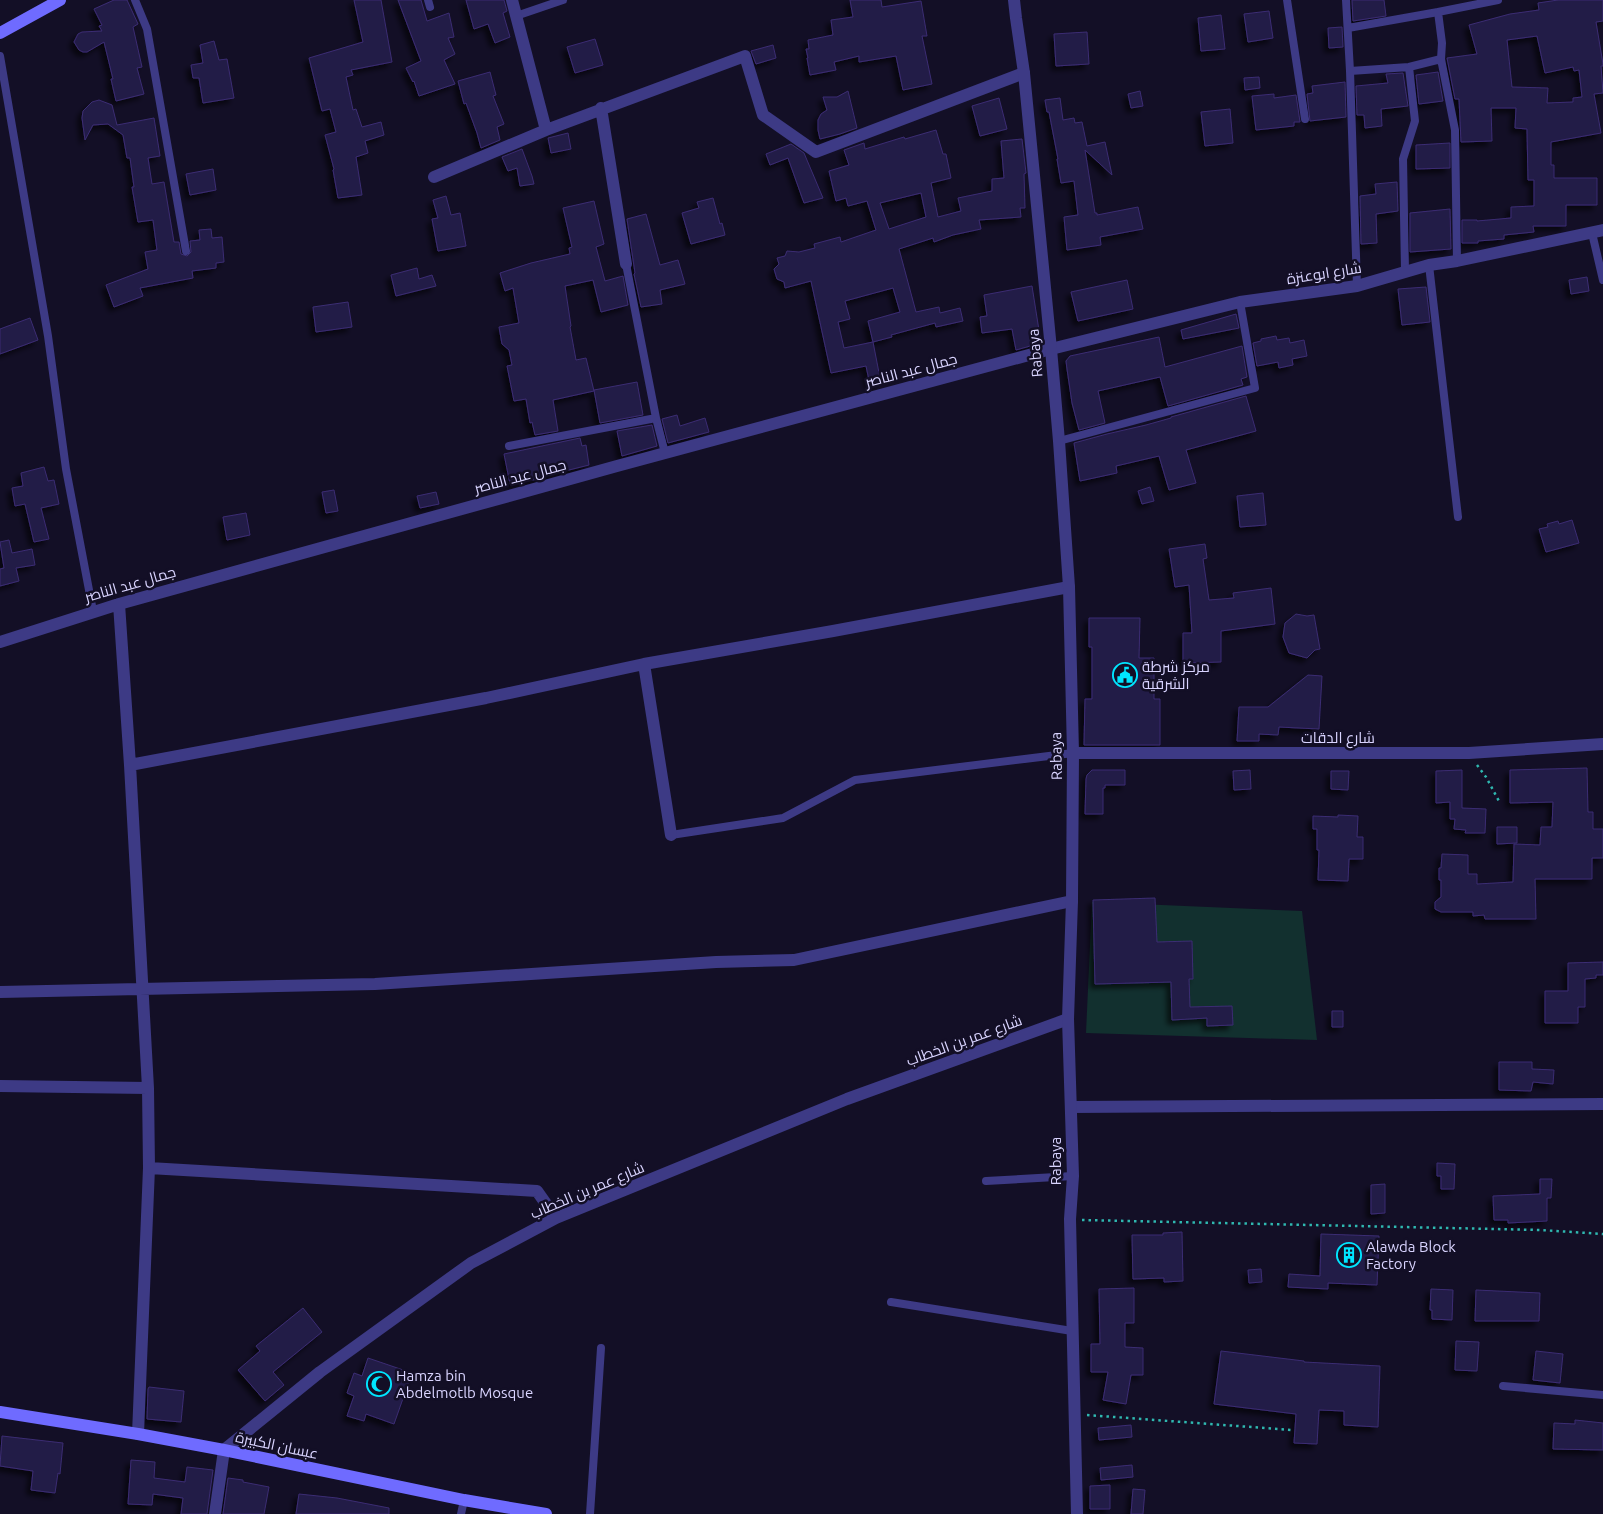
<svg xmlns="http://www.w3.org/2000/svg" width="1603" height="1514" viewBox="0 0 1603 1514" font-family="Ubuntu,Cairo,sans-serif">
<defs>
<filter id="shadow"><feDropShadow dx="-4.5" dy="4.5" stdDeviation="2.5" flood-color="#0009"/></filter>
</defs>
<rect width="100%" height="100%" fill="#130f26"/>
<path fill="#12302f" d="M1092,902L1302,911L1317,1040L1086,1033Z"/>
<path fill="#241b47" stroke="#3b2d73" fill-rule="evenodd" filter="url(#shadow)" d="M114,0H127L138,24L133,27L142,67L137,68L144,94L116,101L111,79H113L104,42L87,52H83L79,50L74,42L78,34L82,32L102,31L99,26L102,25L94,9Z
M354,0H381L392,62L351,70L353,75L346,77L353,110L356,109L362,127L381,122L384,135L365,141L368,153L356,157L362,195L338,198L333,170L334,169L325,135L336,132L330,109L322,111L309,58L363,42Z
M398,0H421L427,21L449,13L454,37L448,38L455,54L444,60L455,84L419,96L414,81L413,82L406,68L421,61Z
M466,0H504L507,11L503,13L510,37L495,43L488,24L474,29Z
M850,0H881L882,7L921,1L927,36H922L932,84L903,90L896,56L859,62V56L834,62L836,70L810,75L807,58H808L806,49H809L808,40L833,35L831,20L853,17Z
M1352,0H1384L1386,16L1353,21Z
M1558,0H1603V21L1596,22L1603,64V66H1601L1603,93L1594,94L1601,133L1551,142V165H1554V178H1597V205H1566V226H1533L1534,232L1504,235V239L1478,241V243H1462V220H1477V221L1511,218V207L1534,206V180H1528L1527,129L1515,128L1516,108H1491L1492,141L1461,142L1459,99H1455L1447,58L1477,54L1469,25L1510,14L1539,10L1538,3ZM1537,36L1545,73L1573,67L1574,71L1579,70L1582,97L1573,98V102L1547,103L1548,88L1512,87L1507,40Z
M1269,11L1273,38L1248,42L1244,14Z
M1221,15L1225,49L1201,51L1198,18Z
M1342,27L1343,47L1329,48L1328,28Z
M1087,32L1089,64L1056,66L1054,34Z
M595,39L603,65L575,73L567,47Z
M214,41L219,60L227,59L234,98L203,103L199,78H193L191,65L203,63L200,45Z
M773,45L776,58L756,64L751,51Z
M490,72L496,95L493,96L504,124L497,127L500,140L481,148L477,133L466,103L464,104L458,81Z
M1438,72L1443,101L1419,104L1416,75Z
M1403,73L1408,106L1381,109L1382,126L1365,128L1364,115H1357L1356,86L1388,83L1386,74Z
M1259,77L1260,88L1245,90L1244,78Z
M1345,82L1346,117L1310,121L1307,94L1313,93L1312,86Z
M848,91L857,128L840,134L820,139L818,130V120L821,114L827,110L823,97H837Z
M1140,91L1143,106L1131,108L1128,94Z
M1274,94V98L1296,95L1300,122H1294V126L1256,130L1252,96Z
M999,98L1007,129L980,136L972,106Z
M1060,98L1063,120L1074,118L1075,123L1082,122L1087,146L1105,142L1112,175L1085,150L1095,213H1097V215L1138,207L1143,229L1100,237L1101,245L1067,250L1064,217L1078,215L1074,181L1061,183L1057,159H1058L1049,112H1047L1045,100Z
M99,100L112,105L117,125L154,118L160,156L148,158L152,184L164,182L174,242H179L181,254L187,256L191,252L190,241L200,240L199,230L211,229L212,238L222,237L224,262L216,263V268L192,271L193,278L140,288L143,296L114,307L106,285L148,269L145,252L157,250L153,220L138,222L132,187H134L130,158H127L123,135L108,124L93,125L85,140L82,118L83,111L92,102Z
M1230,109L1233,143L1205,146L1201,112Z
M936,130L943,154H946L951,178L931,183L938,217L961,211L958,198L992,191V179L1004,178L1001,141L1022,139L1026,173L1024,174L1025,208H1020L1021,217L979,220L981,229L953,235L934,242L933,238L899,249L916,312L939,307L940,313L960,308L963,321L936,327L935,323L891,335L892,337L873,342L868,321L900,312L893,288L845,301L850,319L838,322L844,348L873,342L881,383L870,385L866,366L831,373L811,281L785,288L784,282L777,279L774,269L779,264L777,258L785,256L787,251L799,252L815,248L814,244L840,237L841,242L876,230L867,201L848,206L846,198L836,201L829,171L849,165L844,150L864,143L865,149L904,137L905,139ZM921,193L926,217L889,229L880,203Z
M568,133L571,149L551,153L548,138Z
M1450,143V168L1416,169V145Z
M791,144L804,153L823,198L804,203L788,158L770,165L766,154Z
M522,149L532,176L534,184L520,186L517,168L508,171L502,157Z
M213,169L216,190L190,195L186,174Z
M1397,182L1398,211L1376,214L1377,243L1361,244L1360,196L1376,194L1375,184Z
M446,196L451,215L460,213L466,246L438,251L432,219L438,218L433,200Z
M713,198L720,224L722,223L725,235L691,244L682,213L699,208L697,202Z
M594,201L604,244L596,247L605,281L623,276L628,305L601,312L593,280L565,286L571,326L570,327L576,360L586,358L594,391L553,400L558,431L535,435L532,422L530,423L526,399L514,401L507,366L512,365L509,350L502,344L499,327L519,323L513,288L505,291L500,273L531,263L570,254L569,248L572,247L563,208Z
M1450,209L1451,249L1410,252V213Z
M646,214L660,265L678,260L685,284L660,290L662,304L641,307L634,274L635,273L627,219Z
M417,268L419,279L432,275L436,286L396,296L391,275Z
M1587,277L1589,291L1571,294L1569,280Z
M1127,280L1133,309L1078,321L1071,292Z
M1032,286L1041,343L1016,350L1012,329L982,333L980,317L987,316L984,295Z
M1426,287L1430,322L1402,325L1398,289Z
M348,302L352,327L316,332L313,307Z
M1236,314L1239,328L1183,339L1181,330Z
M30,318L38,340L0,354V329Z
M1276,336L1277,340L1289,338L1290,343L1304,340L1307,356L1292,359L1293,365L1279,368L1278,362L1257,366L1253,343L1261,341V339Z
M1159,337L1165,367L1242,346L1247,377L1241,379L1243,385L1168,406L1160,377L1098,391L1105,423L1079,430L1072,403L1067,369L1066,361L1070,356Z
M637,382L643,415L600,423L594,390Z
M1246,396L1256,431L1186,450L1196,483L1169,490L1159,456L1116,466L1117,473L1080,481L1074,443L1107,434L1146,425L1171,418V417Z
M677,415L680,426L705,418L709,432L668,443L662,419Z
M652,425L657,446L622,456L617,431Z
M580,438L582,446L586,445L589,465L537,478L538,479L510,484L504,454Z
M44,467L48,481L54,480L59,504L41,508L49,539L34,542L25,504L15,506L12,488L23,486L21,473Z
M1150,487L1154,501L1142,504L1138,491Z
M334,490L338,511L326,513L322,492Z
M436,492L439,504L420,508L417,496Z
M1263,493L1266,525L1240,527L1237,496Z
M246,513L250,535L227,540L223,517Z
M1572,520L1579,543L1546,552L1539,529L1548,527L1547,524L1558,521L1559,524Z
M9,540L12,553L32,549L35,565L16,568L19,581L0,586V569L4,568L0,542Z
M1205,544L1207,558L1203,559L1209,600L1234,598L1233,593L1271,588L1275,624L1221,631V662L1183,663V633H1192L1189,585L1175,587L1169,549Z
M1296,614L1307,616L1314,615L1320,649L1315,650L1307,658L1289,653L1283,637L1285,623Z
M1089,618H1140L1139,658H1154V699H1160V745H1084L1085,699H1092V647H1089Z
M1308,675L1322,676L1319,729L1279,727L1278,735L1259,734V741H1237L1239,707H1268Z
M1587,768L1588,812H1593V829H1603V858H1592V879H1535L1536,919H1485L1484,915L1473,916V912H1441L1435,909V902L1441,897V880H1439V868H1441L1442,854L1468,855V874H1477V884L1513,882L1514,844L1540,845L1541,827H1552L1553,802L1510,803V770Z
M1092,770H1125V785H1105V788H1103V814H1085L1086,779L1087,775Z
M1250,770L1251,789L1234,790L1233,771Z
M1462,770V808L1486,809L1485,833H1465L1466,830L1454,829L1455,819H1450V802L1436,803V771Z
M1331,771H1349L1348,790L1331,789Z
M1338,815L1358,816L1357,837H1363V859H1349L1348,881L1318,880L1319,850H1317V829H1313V816L1338,817Z
M1497,827H1517V843L1497,844Z
M1155,898L1157,942L1192,941L1193,979H1189L1190,1007L1232,1006L1233,1025L1207,1026V1018L1172,1020L1171,982L1095,984L1093,900Z
M1603,962V975H1596V978L1585,979V1007H1578V1023H1545V991H1568V963Z
M1332,1011H1343V1027H1332Z
M1499,1062H1532V1069L1554,1070L1553,1084L1533,1082L1531,1091L1499,1090Z
M1437,1163L1455,1164L1454,1189H1441V1176H1437Z
M1540,1179H1552L1551,1198H1547V1221L1508,1223V1220H1494L1493,1196L1540,1194Z
M1385,1184V1213L1371,1214V1185Z
M1182,1232L1183,1281L1164,1282V1278L1133,1279L1132,1235H1163V1233Z
M1321,1234L1379,1236L1377,1285L1328,1283V1289L1288,1287L1289,1274L1320,1276Z
M1261,1269L1262,1282L1249,1283L1248,1270Z
M1134,1288V1323H1125V1347L1143,1348V1375H1131L1126,1404L1103,1400L1108,1372H1091V1344H1100L1099,1289Z
M1431,1289L1453,1290L1452,1320L1432,1319V1310H1430Z
M1476,1290L1540,1293L1539,1321H1475Z
M303,1308L322,1332L273,1372L284,1385L265,1401L238,1370L260,1351L256,1346Z
M1456,1341L1479,1342L1477,1371L1455,1370Z
M1221,1351L1304,1361V1362L1380,1366L1378,1427L1344,1425V1411L1319,1410L1317,1444L1294,1443L1296,1414L1214,1404Z
M1536,1351L1563,1354L1560,1383L1533,1380Z
M368,1358L412,1373L394,1424L366,1414L364,1421L347,1416L354,1396L347,1393L354,1373L362,1376Z
M149,1387L184,1391L181,1422L147,1419L148,1389Z
M1575,1420L1603,1423V1450L1553,1449L1554,1423L1575,1424Z
M1131,1425L1132,1437L1099,1440L1098,1428Z
M2,1436L63,1443L60,1474L58,1473L55,1493L31,1490L33,1471L0,1466Z
M131,1460L155,1462L154,1478L185,1482L187,1467L213,1470L207,1514H181L183,1498L153,1494L152,1505L128,1504Z
M1132,1465L1133,1477L1101,1480L1100,1468Z
M228,1478L243,1480V1482L269,1487L264,1514H223Z
M1110,1485V1509H1090V1486Z
M1133,1489L1145,1490L1143,1514H1131Z
M299,1494L337,1498L389,1508V1514H296Z"/>
<g fill="none" stroke-linecap="round" stroke-linejoin="round">
<path stroke="#2fb8b0" stroke-width="2.5" stroke-dasharray="2.5 4" stroke-linecap="butt" d="M1477,765L1486,777L1500,803
M1082,1220L1540,1230L1603,1234
M1087,1415L1292,1430"/>
<path stroke="#3d3a85" stroke-width="8" d="M135,0L147,29L186,251
M428,0L430,7
M1287,0L1305,119
M1346,0L1350,71L1357,286
M516,16L563,0
M1348,28L1438,12
M0,56L48,336L66,469L93,611
M1350,71L1409,67L1441,59
M1592,233L1603,280
M1457,261L1455,130L1441,59L1442,43L1438,12L1498,0
M626,264L656,418L665,453
M1429,265L1458,517
M1405,271L1403,159L1415,121L1409,67
M1059,441L1255,388L1240,302
M509,446L656,418
M671,835L783,818L855,780L1073,753
M986,1181L1073,1176
M891,1302L1072,1331
M1503,1386L1603,1395
M461,1514L464,1500
M590,1514L601,1348"/>
<path stroke="#3d3a85" stroke-width="12" d="M512,0L546,130
M601,108L626,264
M434,177L546,130L745,56L763,115L816,152L1024,73
M119,604L130,765L148,1088L149,1168L138,1434
M0,642L119,604L617,466L1051,349L1240,302L1357,286L1429,265L1457,261L1603,230
M644,664L671,835
M130,765L486,698L644,664L833,631L1069,587
M0,992L375,984L716,962L794,960L1072,901
M0,1086L148,1088
M1071,1107L1603,1104
M149,1168L537,1191L556,1218
M215,1514L224,1450L320,1372L471,1263L556,1218L847,1099L1068,1019"/>
<path stroke="#3d3a85" stroke-width="12" d="M1014,0L1016,18L1024,73L1051,349L1059,441L1069,587L1073,753L1072,901L1068,1019L1073,1176L1070,1219L1077,1514
M1073,753H1469L1603,744"/>
<path stroke="#6f6bff" stroke-width="12" d="M0,33L60,0
M0,1412L138,1434L224,1450L464,1500L546,1514"/>
</g>
<defs>
<symbol id="civic-ring" viewBox="-11 -11 22 22"><circle r="9.5" fill="#130f26" stroke="#00e5ff" stroke-width="1.5"/><path d="M-.6-6.5H3V-4.5H.6V-3L4-1V1h2V6H-6V1h2V-1L-.6-3ZM-1.2 2.5V6h2.4V2.5Z" fill="#00e5ff"/></symbol>
<symbol id="building-ring" viewBox="-11 -11 22 22"><circle r="9.5" fill="#130f26" stroke="#00e5ff" stroke-width="1.5"/><path d="M-4-6H4V6H1V3H-1V6H-4ZM-2.5-4.3h1.7v1.8h-1.7ZM.8-4.3h1.7v1.8H.8ZM-2.5-1h1.7V.8h-1.7ZM.8-1h1.7V.8H.8Z" fill="#00e5ff"/></symbol>
<symbol id="mosque-ring" viewBox="-11 -11 22 22"><circle r="9.5" fill="#130f26" stroke="#00e5ff" stroke-width="1.5"/><path d="M3.5-4.9A6 6 0 1 0 3.5 4.9A5 5 0 1 1 3.5-4.9Z" fill="#00e5ff"/></symbol>
</defs>
<g fill-rule="evenodd">
<use href="#civic-ring" x="1111" y="661" width="28" height="28"/>
<use href="#building-ring" x="1335" y="1241" width="28" height="28"/>
<use href="#mosque-ring" x="365" y="1370" width="28" height="28"/>
</g>
<g text-anchor="middle" dominant-baseline="central" stroke-width="5" stroke-linejoin="round" paint-order="stroke">
<g font-size="15" fill="#d9d4ff" stroke="#130f26">
<text transform="translate(1324 273) rotate(-9)">شارع ابوعنزة</text>
<text transform="translate(1035 353) rotate(-95)">Rabaya</text>
<text transform="translate(911 370) rotate(-15)">جمال عبد الناصر</text>
<text transform="translate(520 476) rotate(-15)">جمال عبد الناصر</text>
<text transform="translate(130 584) rotate(-16)">جمال عبد الناصر</text>
<text x="1338" y="737">شارع الدقات</text>
<text transform="translate(1056 756) rotate(-91)">Rabaya</text>
<text transform="translate(964 1040) rotate(-20)">شارع عمر بن الخطاب</text>
<text transform="translate(1055 1161) rotate(-90)">Rabaya</text>
<text transform="translate(587 1190) rotate(-23)">شارع عمر بن الخطاب</text>
<text transform="translate(277 1445) rotate(12)">عبسان الكبيرة</text>
</g>
<g font-size="15" fill="#d9d4ff" stroke="#130f26" text-anchor="start">
<text x="1142" y="666">مركز شرطة<tspan x="1142" dy="17">الشرقية</tspan></text>
<text x="1366" y="1246">Alawda Block<tspan x="1366" dy="17">Factory</tspan></text>
<text x="396" y="1375">Hamza bin<tspan x="396" dy="17">Abdelmotlb Mosque</tspan></text>
</g>
</g>
</svg>
